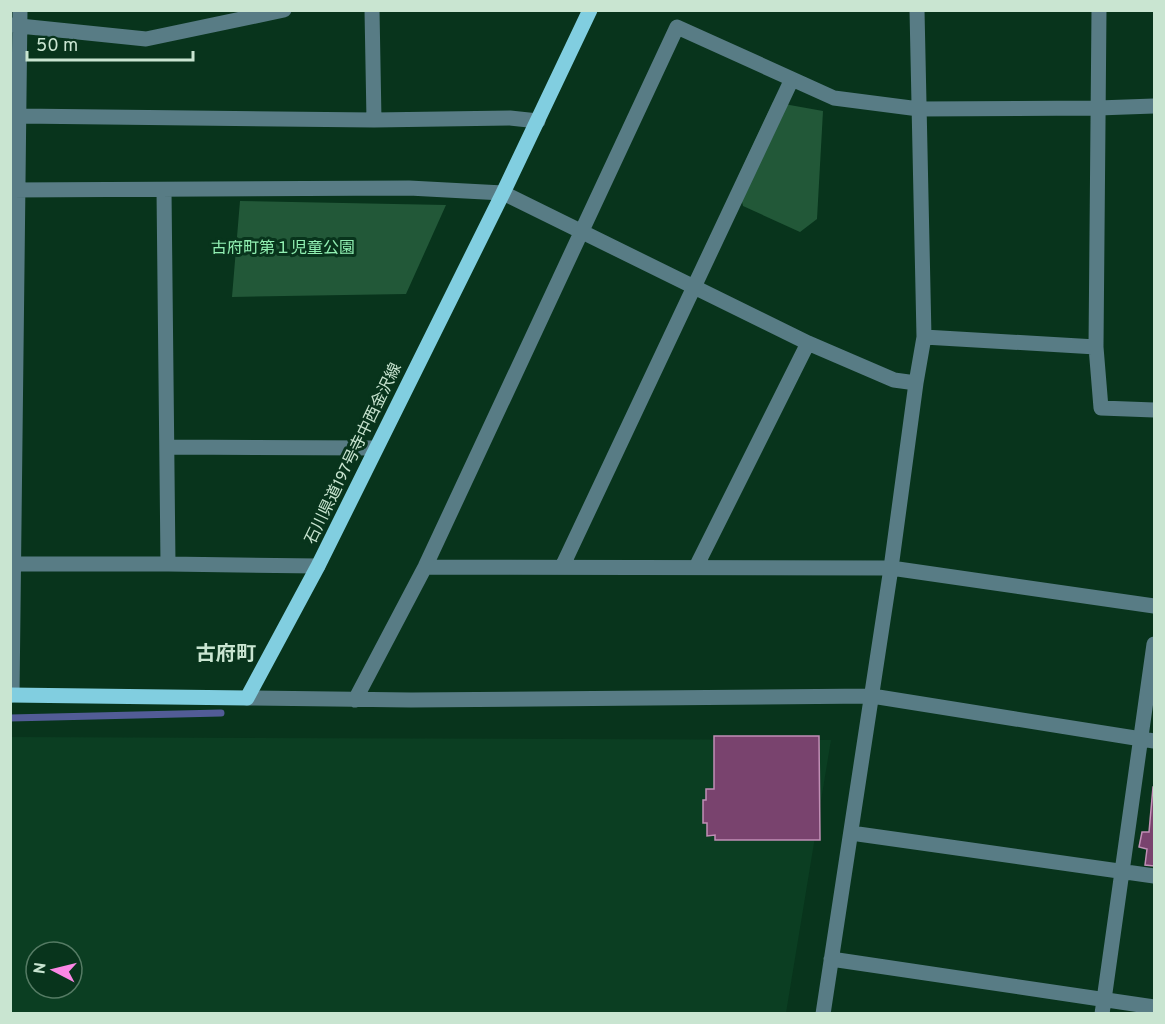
<svg xmlns="http://www.w3.org/2000/svg" width="1165" height="1024" viewBox="0 0 1165 1024" font-family="Overpass,'Noto Sans JP',sans-serif">
<rect width="100%" height="100%" fill="#08341c"/>
<path fill="#0b3e22" fill-rule="evenodd" d="M11,737L831,740L786,1013L11,1014ZM36,952H72V988H36Z"/>
<path fill="#225838" d="M773,102L823,111L817,219L800,232L743,206L737,179Z
M240,201L446,205L406,294L232,297Z"/>
<g fill="none" stroke-linecap="round" stroke-linejoin="round">
<path stroke="#525c97" stroke-width="7" d="M10,718L221,713"/>
</g>
<path fill="#79436e" stroke="#c18fb6" stroke-width="1.5" d="M714,736H819L820,840H715V835L707,836V823H703V800H706V789H714Z
M1153,787H1154V866L1145,865L1147,849L1139,847L1142,832H1149Z"/>
<g fill="none" stroke-linecap="round" stroke-linejoin="round">
<path stroke="#587c85" stroke-width="15" d="M372,10L374,120
M10,25L146,39L284,10
M19,116L374,120L510,118L538,121
M10,190L409,188L503,193L808,343L894,380L916,383L891,568L823,1014
M164,190L168,564
M924,337L1096,347L1099,10
M1096,347L1101,408L1154,410
M916,383L924,337L917,10
M167,447L376,448
M10,564H168L318,566
M425,567L891,568L1154,606
M562,567L792,79
M696,567L808,343
M12,695L20,10
M247,698L411,700L872,696L1154,741
M355,700L425,567L677,27L834,98L919,109L1098,108L1154,106
M851,833L1154,876
M831,959L1154,1007
M1102,1014L1154,644"/>
<path stroke="#81cee0" stroke-width="15" d="M10,695L247,698L318,566L503,193L590,10"/>
</g>
<g text-anchor="middle" dominant-baseline="central" stroke-width="6" stroke-linejoin="round" paint-order="stroke">
<g font-size="16" fill="#91efb2" stroke="#08341c">
<text x="283" y="249">古府町第１児童公園</text>
</g>
<g font-size="16" fill="#c9e5d1" stroke="#08341c">
<text transform="translate(354 454) rotate(-64)">石川県道197号寺中西金沢線</text>
</g>
<g font-size="20" font-weight="bold" fill="#c9e5d1" stroke="#08341c">
<text x="226" y="655">古府町</text>
</g>
</g>
<rect width="1165" height="1024" fill="none" stroke="#c9e5d1" stroke-width="24"/>
<g transform="translate(54 970) rotate(277)"><circle r="28" fill="#08341c" stroke="#557b64" stroke-width="1.5"/>
<path d="M0-4.5L10 22L0 15L-10 22Z" fill="#fb87e5"/>
<text y="-9" font-size="16" font-weight="bold" text-anchor="middle" fill="#c9e5d1">N</text>
</g>
<path d="M27 51v9h166v-9" fill="none" stroke="#c9e5d1" stroke-width="3"/>
<text x="36" y="51" font-size="18" fill="#c9e5d1" stroke="#08341c" stroke-width="4.5" paint-order="stroke">50 m</text>
</svg>
